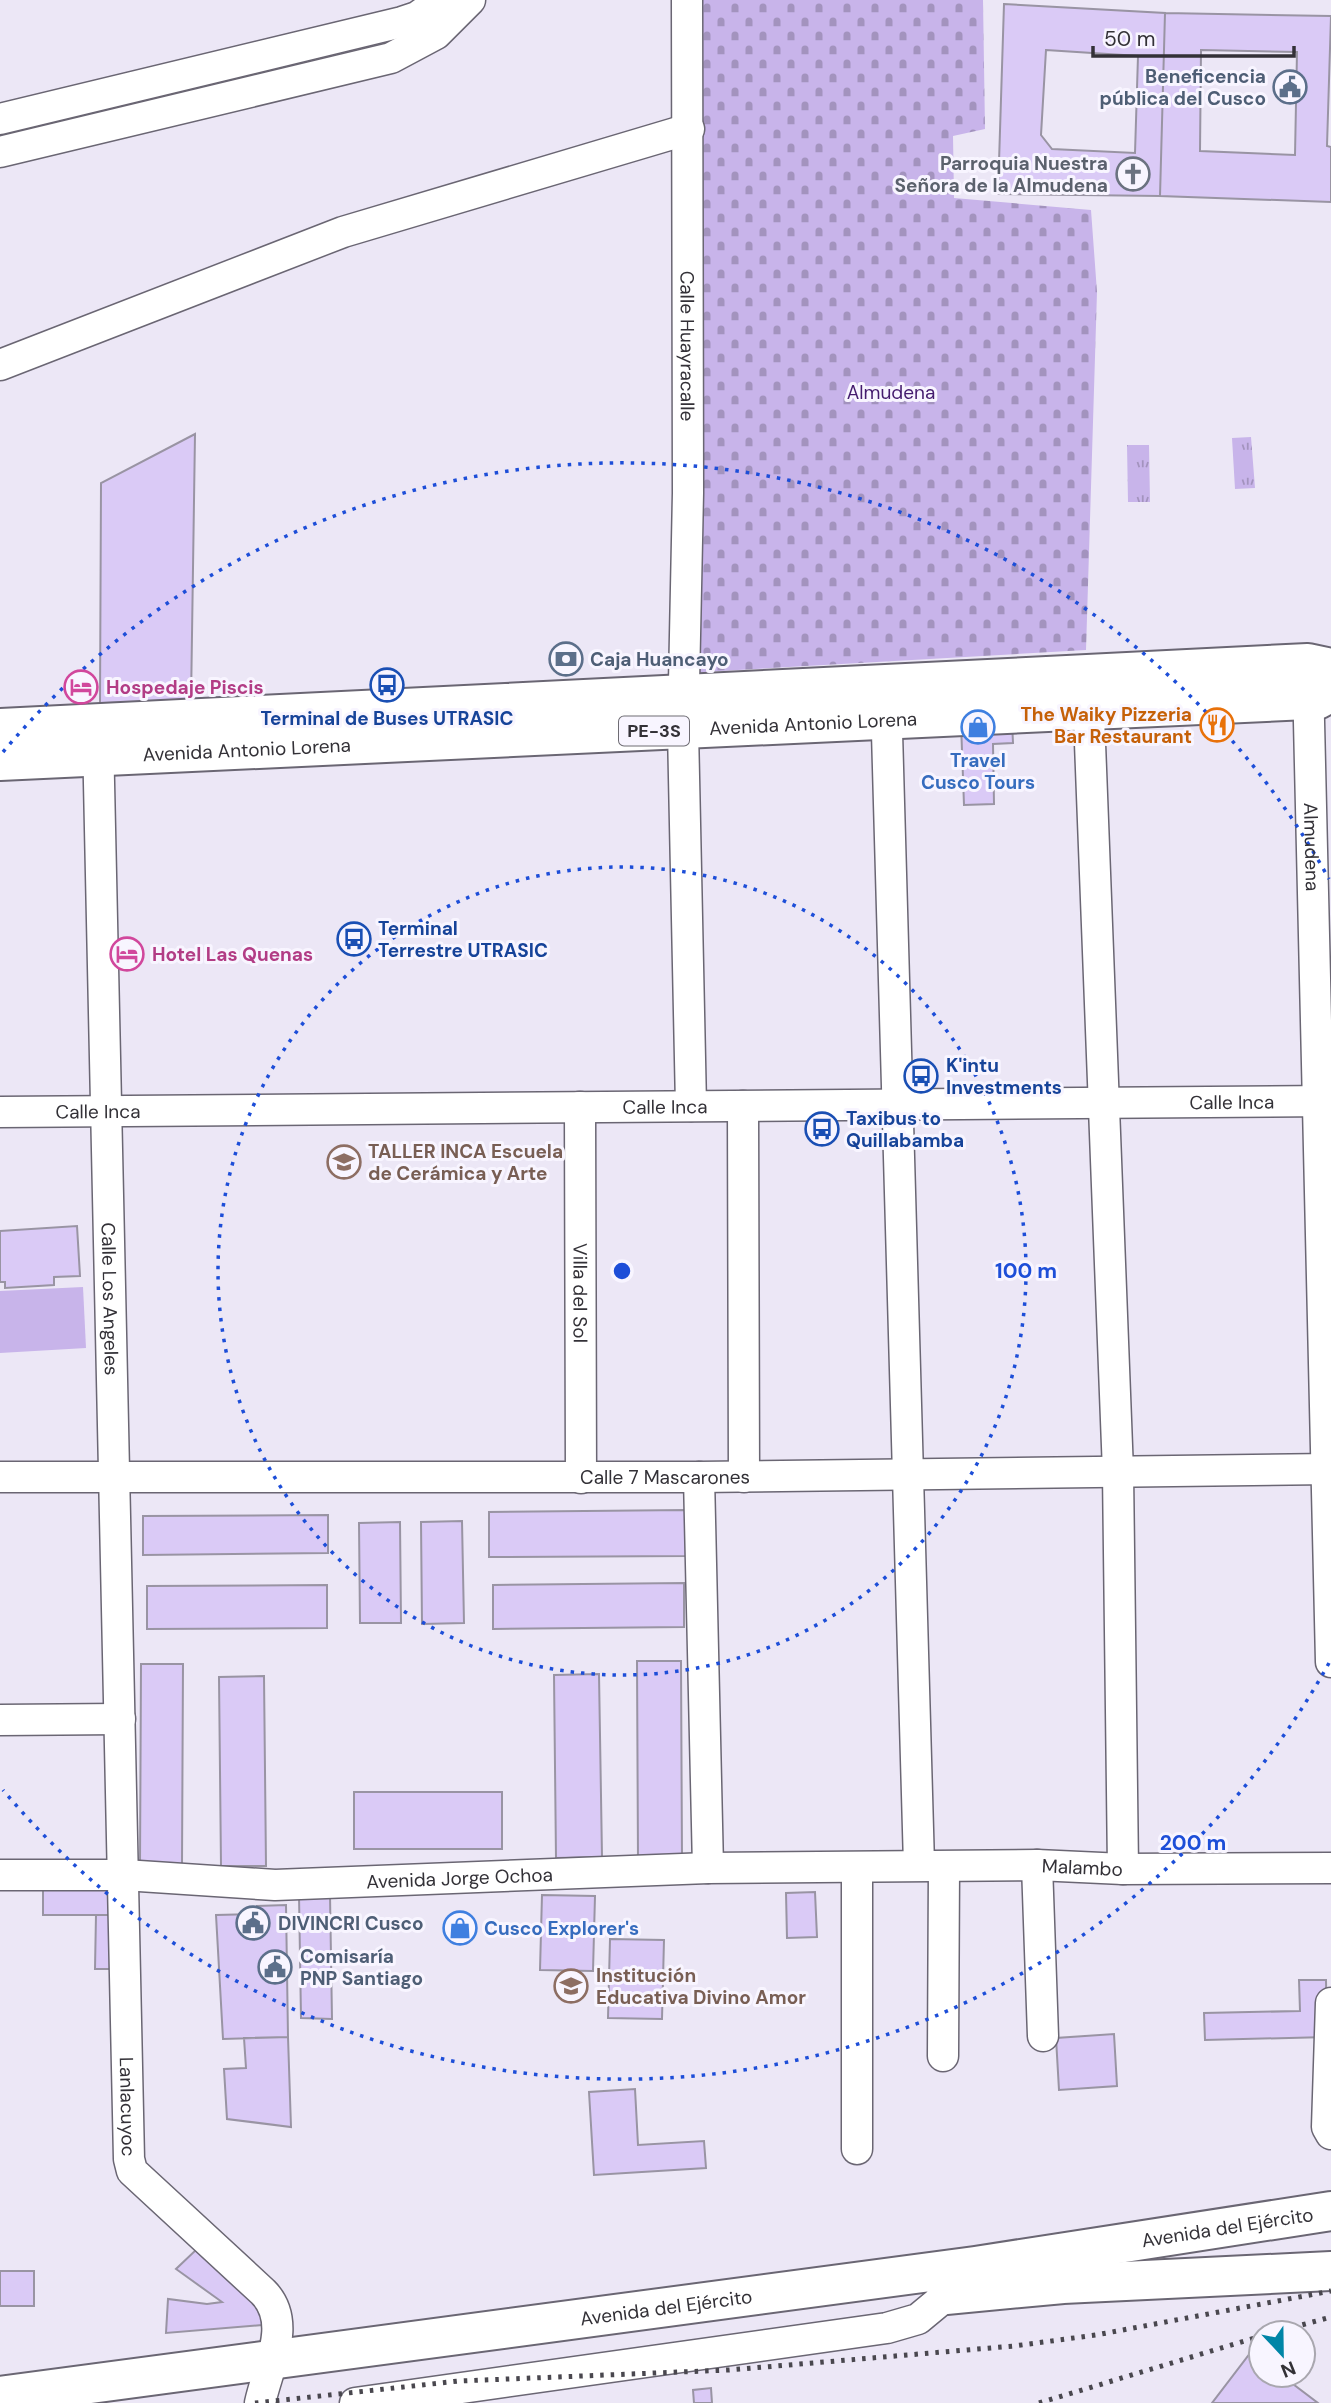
<svg xmlns="http://www.w3.org/2000/svg" width="1331" height="2403" viewBox="0 0 1331 2403" font-family="'DM Sans',sans-serif">
<defs>
<pattern id="grass-tufts" width="24" height="20" patternUnits="userSpaceOnUse" patternTransform="scale(1.75)"><rect width="24" height="20" fill="#c8b4ea"/><path d="M3 7l-1-3M5 7V3M7 7l1-3M15 17l-1-3M17 17v-4M19 17l1-3" fill="none" stroke="#a393be"/></pattern>
<pattern id="cemetery-stones" width="16" height="16" patternUnits="userSpaceOnUse" patternTransform="scale(1.75)"><rect width="16" height="16" fill="#c8b4ea"/><path d="M2 7V4a2 2 0 0 1 4 0v3zM10 15v-3a2 2 0 0 1 4 0v3z" fill="#a393be"/></pattern>
</defs>
<rect width="100%" height="100%" fill="#ece7f6"/>
<path fill="url(#grass-tufts)" d="M1251,437L1255,488L1235,489L1232,438Z
M1149,445L1150,502H1128L1127,445Z"/>
<path fill="url(#cemetery-stones)" d="M690,0H983L985,129L953,136L954,198L1091,210L1097,292L1086,650L685,673Z"/>
<path fill="#c8b4ea" d="M83,1287L86,1348L0,1353V1291Z"/>
<path fill="#dacaf6" stroke="#9994a3" stroke-width="2" fill-rule="evenodd" d="M1004,4L1165,13L1160,196L998,194ZM1046,50L1138,56L1135,153L1052,149L1041,135Z
M1165,13L1331,16L1327,146L1331,147V202L1160,196ZM1201,50L1297,52L1295,155L1200,151Z
M195,434L191,702L100,703L101,483Z
M1012,721L1013,743L993,744L994,804L964,805L961,723Z
M77,1226L80,1276L54,1277V1285L5,1288V1282H0V1231Z
M686,1510V1556L489,1557V1512Z
M328,1515V1553L143,1555V1516Z
M462,1521L464,1623L422,1624L421,1522Z
M400,1522L401,1623H360L359,1523Z
M684,1583V1627L493,1629V1585Z
M327,1585V1628L147,1629V1586Z
M637,1661H681L682,1859L638,1860Z
M141,1664H183L182,1864H140Z
M599,1674L602,1857L556,1858L554,1675Z
M264,1676L266,1866H221L219,1677Z
M354,1792H502V1849H354Z
M43,1889H111V1915H43Z
M815,1892L817,1937L787,1938L786,1893Z
M299,1895H330L332,2019L301,2018Z
M542,1895L595,1896L593,1971L540,1970Z
M286,1905L288,2037L223,2039L216,1915L257,1914V1906Z
M96,1915H111V1969H95Z
M610,1939L664,1940L662,2019L608,2018Z
M1299,1980H1326L1327,2037L1205,2040L1204,2013L1300,2011Z
M1114,2034L1117,2086L1059,2090L1056,2038Z
M288,2037L291,2127L227,2119L224,2069L246,2068L244,2038Z
M635,2089L638,2145L704,2141L706,2168L594,2175L589,2092Z
M199,2247L267,2310L262,2325L166,2333L168,2299L207,2304L222,2302L176,2269Z
M0,2271H34V2306H0Z
M1251,2352L1261,2360V2375H1281L1318,2403H1212Z
M711,2388L712,2403H694L693,2390Z"/>
<g fill="none" stroke-linecap="round" stroke-linejoin="round">
<defs>
<g id="street">
<path id="s1" d="M687,0L688,493L683,730L691,1106"/>
<path d="M0,119L402,22L417,17L441,0"/>
<path d="M0,152L391,58L436,34L470,0"/>
<path d="M0,365L343,232L689,129"/>
<path id="s2" d="M1308,679L1331,1662"/>
<path d="M1088,691L1118,1472L1123,1869"/>
<path d="M886,697L919,1865"/>
<path id="s3" d="M98,737L129,2159L132,2171L263,2292C293,2322 268,2366 260,2403"/>
<path d="M743,1106L744,1477"/>
<path id="s4" d="M580,1107L581,1478"/>
<path id="s5" d="M0,1112L1331,1101"/>
<path id="s6" d="M0,1477H699L1331,1469"/>
<path d="M699,1477L708,1868"/>
<path d="M0,1720L120,1719"/>
<path d="M1037,1865L1043,2036"/>
<path id="s7" d="M0,1875H124L275,1885L708,1868L1037,1865L1123,1869L1331,1868"/>
<path d="M1331,2003L1327,2127L1331,2134"/>
<path d="M943,2056L944,1867"/>
<path d="M857,2149V1869"/>
<path d="M355,2403L887,2328L918,2319L947,2295"/>
</g>
<g id="primary">
<path d="M946,2295L1063,2284L1331,2271"/>
<path id="s8" d="M0,2396L975,2266L1331,2211"/>
</g>
<g id="highway">
<path d="M0,728L1308,663L1331,668"/>
<path id="s9" d="M0,761L1307,700H1317L1331,692"/>
</g>
</defs>
<use href="#street" stroke="#6a6673" stroke-width="33"/>
<use href="#primary" stroke="#6a6673" stroke-width="42"/>
<use href="#highway" stroke="#6a6673" stroke-width="42"/>
<use href="#street" stroke="#fff" stroke-width="30"/>
<use href="#primary" stroke="#fff" stroke-width="38"/>
<use href="#highway" stroke="#fff" stroke-width="38"/>
<path stroke="#49474e" stroke-width="5" stroke-dasharray="3.5 7" stroke-linecap="butt" d="M1272,2333L1331,2317
M255,2403L459,2381L729,2370L1014,2346L1096,2335L1331,2291
M1039,2403L1261,2336"/>
</g>
<g fill="none" stroke="#1d4ed8" stroke-width="3.5" stroke-dasharray="3.5 7">
<circle cx="622" cy="1271" r="404"/>
<path d="M1329 1663A808 808 0 0 1 3 1790M3 752A808 808 0 0 1 1329 879"/>
</g>
<defs>
<symbol id="civic-ring" viewBox="-11 -11 22 22"><circle r="9.5" fill="#f8f5ff" stroke="#5c6f8a" stroke-width="1.5"/><path d="M-.6-6.5H3V-4.5H.6V-3L4-1V1h2V6H-6V1h2V-1L-.6-3ZM-1.2 2.5V6h2.4V2.5Z" fill="#5c6f8a"/></symbol>
<symbol id="church-ring" viewBox="-11 -11 22 22"><circle r="9.5" fill="#f8f5ff" stroke="#6b7280" stroke-width="1.5"/><path d="M-1.2-6h2.4v3.5h3.3v2.4h-3.3V6h-2.4V-.1h-3.3v-2.4h3.3Z" fill="#6b7280"/></symbol>
<symbol id="bank-ring" viewBox="-11 -11 22 22"><circle r="9.5" fill="#f8f5ff" stroke="#5c6f8a" stroke-width="1.5"/><path d="M-6-4H6V4H-6ZM0-2.3a2.3 2.3 0 1 0 0 4.6a2.3 2.3 0 1 0 0-4.6Z" fill="#5c6f8a"/></symbol>
<symbol id="bus-ring" viewBox="-11 -11 22 22"><circle r="9.5" fill="#f8f5ff" stroke="#1a4fb4" stroke-width="1.5"/><path d="M-5-6H5V4H4V6H2V4H-2V6H-4V4H-5ZM-3.5-4V0h7V-4ZM-3.5 1.2v1.5H-2V1.2ZM2 1.2v1.5H3.5V1.2Z" fill="#1a4fb4"/></symbol>
<symbol id="hotel-ring" viewBox="-11 -11 22 22"><circle r="9.5" fill="#f8f5ff" stroke="#d1479c" stroke-width="1.5"/><path d="M-6-4.5h1.5V1H6V5H4.5V3h-9V5H-6ZM-4 0a1.8 1.8 0 1 1 3.6 0ZM.5 0V-2.5h3Q6-2.5 6 0Z" fill="#d1479c"/></symbol>
<symbol id="restaurant-ring" viewBox="-11 -11 22 22"><circle r="9.5" fill="#f8f5ff" stroke="#e8710a" stroke-width="1.5"/><path d="M-5-6h1v4h1v-4h1v4h1v-4h1v5L-1.5 .5V6h-2V.5L-5-1ZM5-6V6H3V1.5H1.5Q1.5-4 5-6Z" fill="#e8710a"/></symbol>
<symbol id="shop-ring" viewBox="-11 -11 22 22"><circle r="9.5" fill="#f8f5ff" stroke="#3f7fe0" stroke-width="1.5"/><path d="M-5-2.5h2.3a2.7 3.5 0 0 1 5.4 0H5L5.5 6h-11ZM-1.5-2.5h3a1.5 2.3 0 0 0-3 0Z" fill="#3f7fe0"/></symbol>
<symbol id="school-ring" viewBox="-11 -11 22 22"><circle r="9.5" fill="#f8f5ff" stroke="#8d6e63" stroke-width="1.5"/><path d="M0-5L7-2L0 1L-7-2ZM-4 1L0 2.5L4 1V4Q0 6-4 4Z" fill="#8d6e63"/></symbol>
</defs>
<g fill-rule="evenodd">
<use href="#civic-ring" x="1271" y="68" width="38" height="38"/>
<use href="#church-ring" x="1114" y="155" width="38" height="38"/>
<use href="#bank-ring" x="547" y="640" width="38" height="38"/>
<use href="#bus-ring" x="368" y="666" width="38" height="38"/>
<use href="#hotel-ring" x="62" y="668" width="38" height="38"/>
<use href="#restaurant-ring" x="1198" y="706" width="38" height="38"/>
<use href="#shop-ring" x="959" y="708" width="38" height="38"/>
<use href="#bus-ring" x="335" y="920" width="38" height="38"/>
<use href="#hotel-ring" x="108" y="935" width="38" height="38"/>
<use href="#bus-ring" x="902" y="1057" width="38" height="38"/>
<use href="#bus-ring" x="803" y="1110" width="38" height="38"/>
<use href="#school-ring" x="325" y="1143" width="38" height="38"/>
<use href="#civic-ring" x="234" y="1904" width="38" height="38"/>
<use href="#shop-ring" x="441" y="1909" width="38" height="38"/>
<use href="#civic-ring" x="256" y="1948" width="38" height="38"/>
<use href="#school-ring" x="552" y="1967" width="38" height="38"/>
</g>
<g text-anchor="middle" dominant-baseline="central" stroke-width="6" stroke-linejoin="round" paint-order="stroke">
<rect fill="#f8f5ff" stroke="#6e6c73" stroke-width="2" x="619" y="716.5" width="70" height="29" rx="5"/>
<g font-size="18" font-weight="bold" fill="#333137">
<text x="654" y="731">PE-3S</text>
</g>
<g font-size="19" font-weight="bold" fill="#4e5e75" stroke="#f8f5ff" text-anchor="start">
<text x="1266" y="76" text-anchor="end">Beneficencia<tspan x="1266" dy="22">pública del Cusco</tspan></text>
<text x="590" y="659">Caja Huancayo</text>
<text x="278" y="1923">DIVINCRI Cusco</text>
<text x="300" y="1956">Comisaría<tspan x="300" dy="22">PNP Santiago</tspan></text>
</g>
<g font-size="19" font-weight="bold" fill="#5b616d" stroke="#f8f5ff" text-anchor="end">
<text x="1108" y="163">Parroquia Nuestra<tspan x="1108" dy="22">Señora de la Almudena</tspan></text>
</g>
<g font-size="19" fill="#333137" stroke="#f8f5ff">
<text stroke="none"><textPath href="#s1" startOffset="346">Calle Huayracalle</textPath></text>
<text stroke="none"><textPath href="#s9" startOffset="814">Avenida Antonio Lorena</textPath></text>
<text stroke="none"><textPath href="#s9" startOffset="247">Avenida Antonio Lorena</textPath></text>
<text stroke="none"><textPath href="#s2" startOffset="168">Almudena</textPath></text>
<text stroke="none"><textPath href="#s5" startOffset="1232">Calle Inca</textPath></text>
<text stroke="none"><textPath href="#s5" startOffset="665">Calle Inca</textPath></text>
<text stroke="none"><textPath href="#s5" startOffset="98">Calle Inca</textPath></text>
<text stroke="none"><textPath href="#s4" startOffset="186">Villa del Sol</textPath></text>
<text stroke="none"><textPath href="#s3" startOffset="562">Calle Los Angeles</textPath></text>
<text stroke="none"><textPath href="#s6" startOffset="665">Calle 7 Mascarones</textPath></text>
<text stroke="none"><textPath href="#s7" startOffset="1083">Malambo</textPath></text>
<text stroke="none"><textPath href="#s7" startOffset="460">Avenida Jorge Ochoa</textPath></text>
<text stroke="none"><textPath href="#s3" startOffset="1370">Lanlacuyoc</textPath></text>
<text stroke="none"><textPath href="#s8" startOffset="1239">Avenida del Ejército</textPath></text>
<text stroke="none"><textPath href="#s8" startOffset="672">Avenida del Ejército</textPath></text>
</g>
<g font-size="19" fill="#441b6e" stroke="#f8f5ff">
<text x="891" y="392">Almudena</text>
</g>
<g font-size="19" font-weight="bold" fill="#b23c85" stroke="#f8f5ff" text-anchor="start">
<text x="106" y="687">Hospedaje Piscis</text>
<text x="152" y="954">Hotel Las Quenas</text>
</g>
<g font-size="19" font-weight="bold" fill="#c56008" stroke="#f8f5ff" text-anchor="end">
<text x="1192" y="714">The Waiky Pizzeria<tspan x="1192" dy="22">Bar Restaurant</tspan></text>
</g>
<g font-size="19" font-weight="bold" fill="#164399" stroke="#f8f5ff" text-anchor="start">
<text x="387" y="718" text-anchor="middle">Terminal de Buses UTRASIC</text>
<text x="378" y="928">Terminal<tspan x="378" dy="22">Terrestre UTRASIC</tspan></text>
<text x="946" y="1065">K'intu<tspan x="946" dy="22">Investments</tspan></text>
<text x="846" y="1118">Taxibus to<tspan x="846" dy="22">Quillabamba</tspan></text>
</g>
<g font-size="19" font-weight="bold" fill="#366cbe" stroke="#f8f5ff">
<text x="978" y="760">Travel<tspan x="978" dy="22">Cusco Tours</tspan></text>
<text x="484" y="1928" text-anchor="start">Cusco Explorer's</text>
</g>
<g font-size="19" font-weight="bold" fill="#785e54" stroke="#f8f5ff" text-anchor="start">
<text x="368" y="1151">TALLER INCA Escuela<tspan x="368" dy="22">de Cerámica y Arte</tspan></text>
<text x="596" y="1975">Institución<tspan x="596" dy="22">Educativa Divino Amor</tspan></text>
</g>
</g>
<circle cx="622" cy="1271" r="10" fill="#1d4ed8" stroke="#f8f5ff" stroke-width="3.5"/>
<g font-size="21" text-anchor="middle" font-weight="bold" fill="#1d4ed8" stroke="#f8f5ff" stroke-width="6" stroke-linejoin="round" paint-order="stroke">
<text x="1026" y="1278">100 m</text>
<text x="1193" y="1850">200 m</text>
</g>
<g transform="translate(1282 2354) rotate(158)"><circle r="33" fill="#f8f5ff" stroke="#a9a7af" stroke-width="2"/>
<path d="M0-5L12 26L0 18L-12 26Z" fill="#0085a7"/>
<text y="-10" font-size="19" font-weight="bold" text-anchor="middle" fill="#333137">N</text>
</g>
<path d="M1093 46v10h201v-10" fill="none" stroke="#333137" stroke-width="3.5"/>
<text x="1104" y="46" font-size="21" fill="#333137" stroke="#f8f5ff" stroke-width="5" paint-order="stroke">50 m</text>
</svg>
